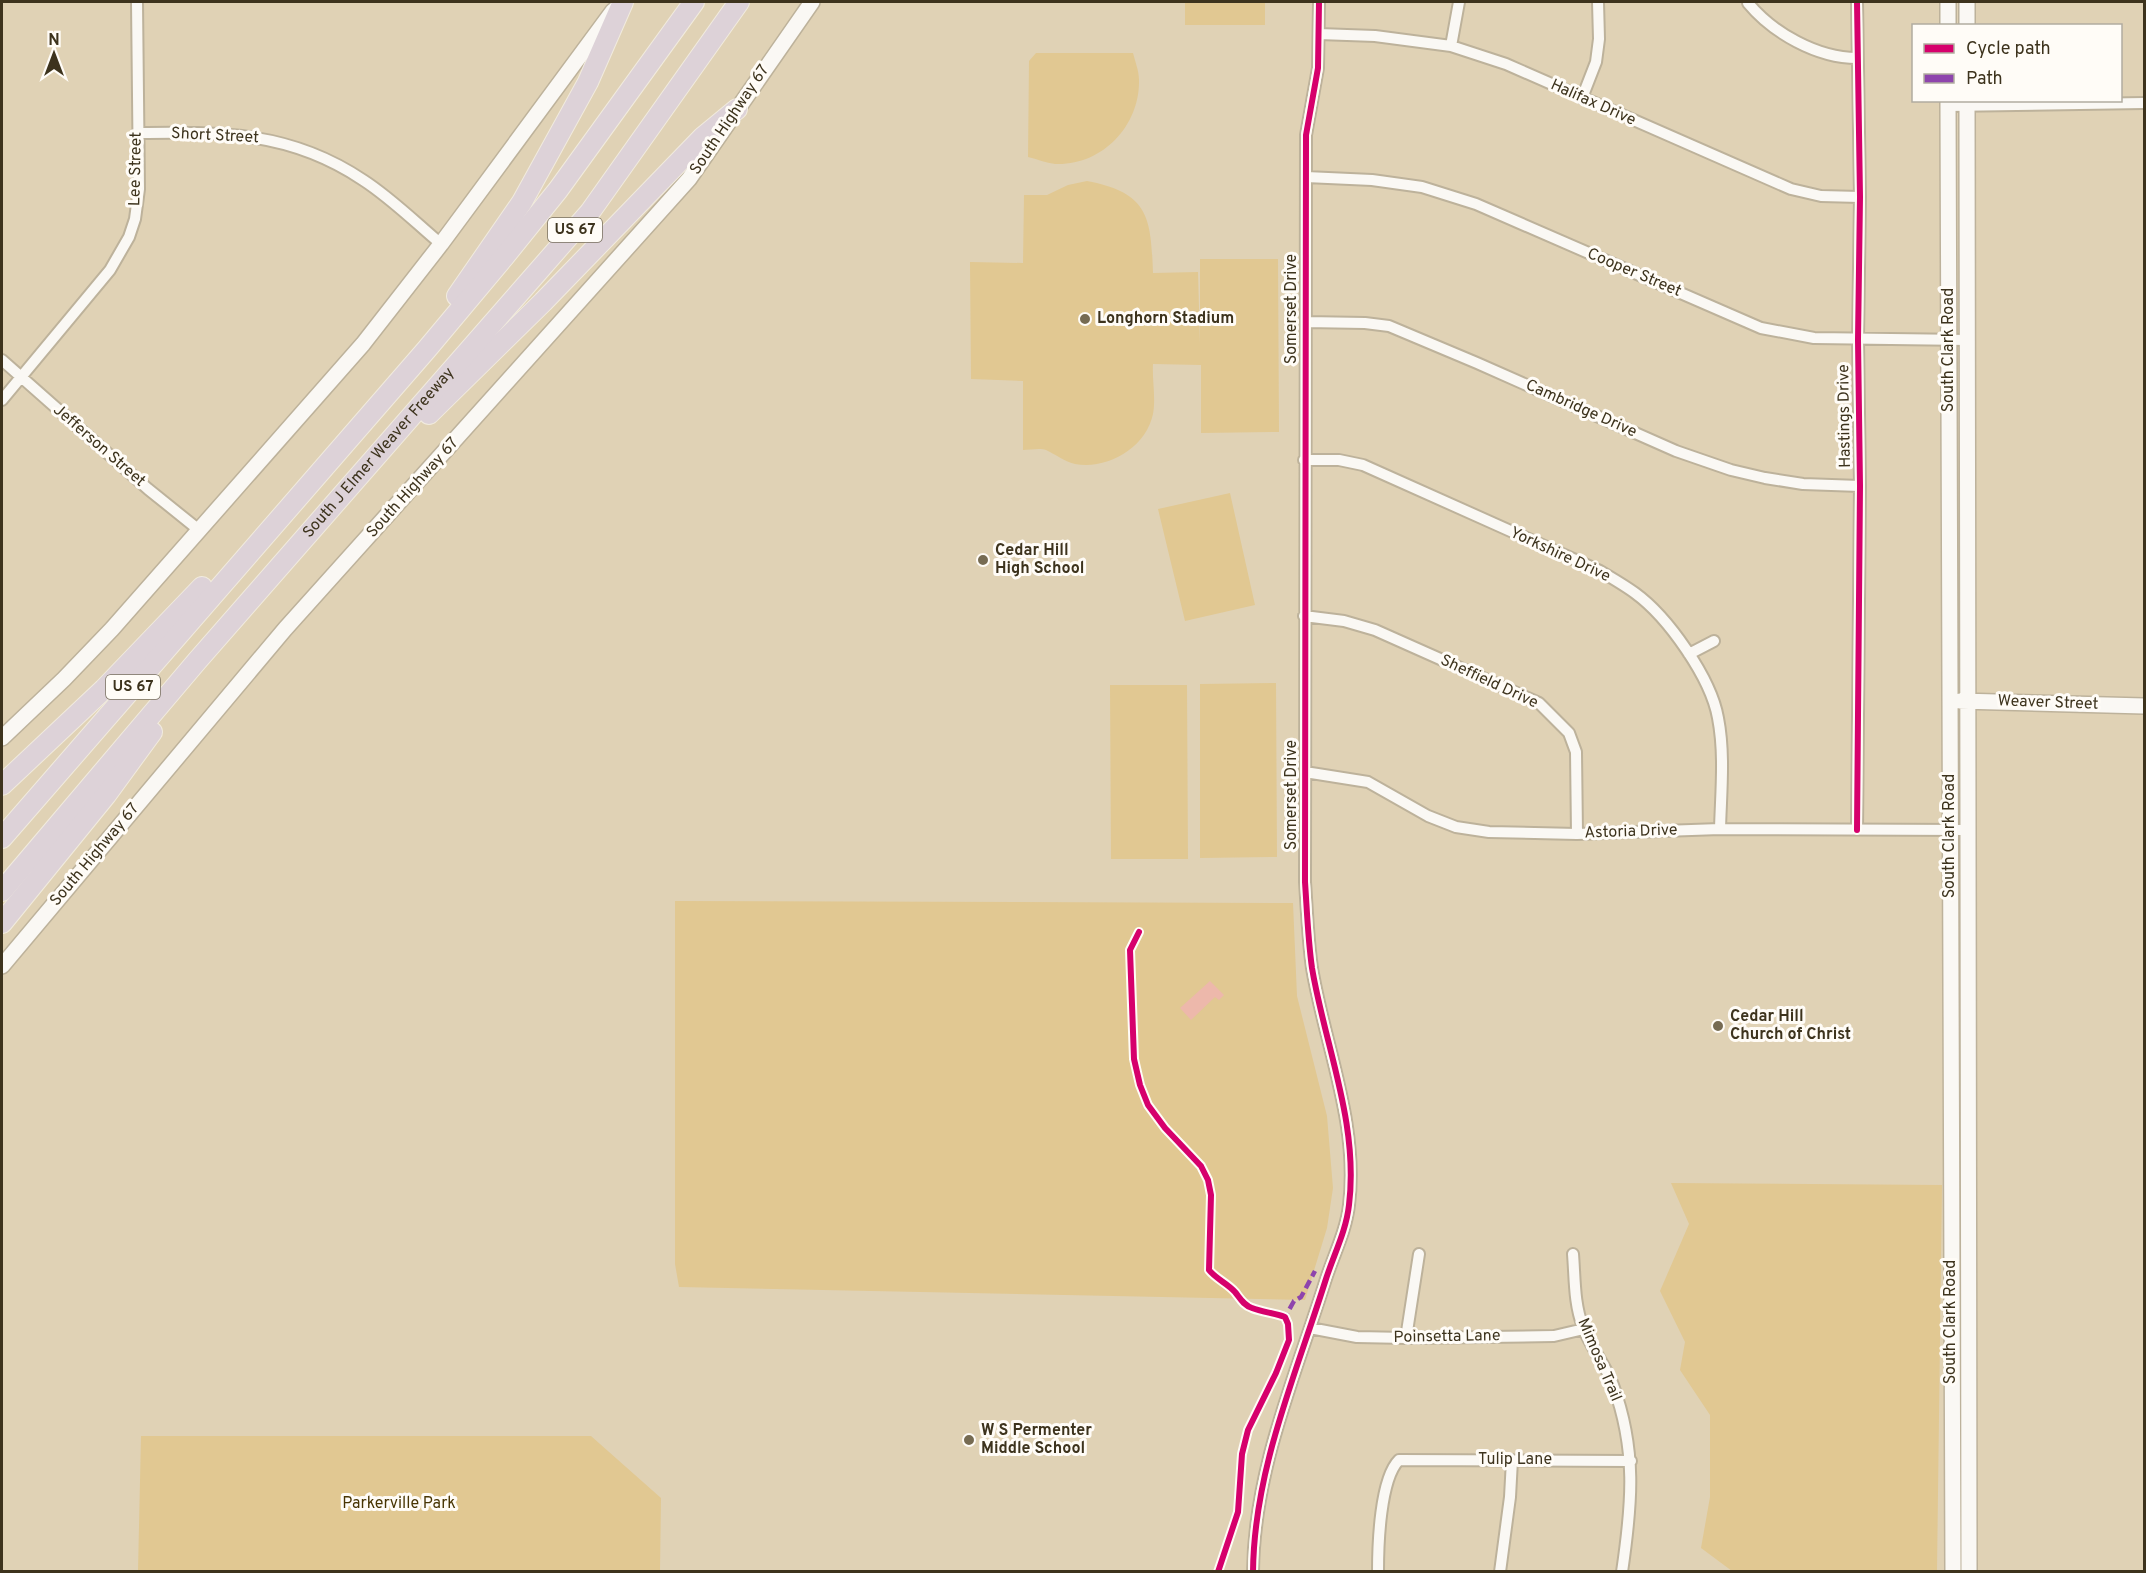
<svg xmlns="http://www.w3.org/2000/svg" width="2146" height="1573" viewBox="0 0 2146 1573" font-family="Overpass,sans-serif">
<rect width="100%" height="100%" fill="#e0d2b5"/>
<path fill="#e1c892" d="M1185,2H1265V25H1185Z
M1036,53H1133C1135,61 1139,71 1139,80C1140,126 1102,166 1055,164C1046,163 1037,159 1028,157L1029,61Z
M1087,181C1149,193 1151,217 1153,273L1198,272L1200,344V259H1278L1279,432L1201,433V365L1153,364C1152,380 1156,398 1153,414C1146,448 1107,470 1075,464C1063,461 1057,455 1046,450C1040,448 1030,450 1023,450V381L971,379L970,262L1023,263L1024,195H1047L1068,185Z
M1230,493L1255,605L1185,621L1158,509Z
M1276,683L1277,857L1200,858V684Z
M1110,685H1187L1188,859H1111Z
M675,901L1293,903L1297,996L1327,1116L1333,1188L1327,1228L1305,1300L679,1287L675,1264Z
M1671,1183L1942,1185L1937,1571H1732L1701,1548L1710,1497V1415L1680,1370L1685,1342L1660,1291L1689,1224Z
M141,1436H591L661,1498L660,1571H138Z"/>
<path fill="#edb8ab" d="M1210,981L1224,995L1219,1000L1215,997L1191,1020L1180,1008Z"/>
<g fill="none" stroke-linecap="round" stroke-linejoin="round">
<defs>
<path id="street" d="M1748,3C1773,33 1817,58 1857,58
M1319,34L1375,36L1451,46L1506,64L1791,189L1821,196L1860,197
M1451,46L1459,2
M1582,98L1596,62L1599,39L1598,2
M1948,106L2144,103
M137,133C221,132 290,131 363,180C391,198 416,223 441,244
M1306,177L1372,180L1422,187L1476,204L1761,328L1814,338L1968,340
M1306,322L1365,323L1389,326L1477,363L1676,451L1731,470L1765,478L1803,484L1860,486
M2,360L148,489L199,530
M2,400L110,270L129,237L135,219L139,189L137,2
M1304,460H1339L1363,465L1600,571C1612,578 1624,585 1635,593C1668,617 1711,678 1718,718C1725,754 1721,792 1720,829
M1304,616L1344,621L1375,630L1539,703L1569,733L1576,752L1577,834
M1689,654L1714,641
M1305,772L1368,782L1428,816L1456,827L1489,832L1577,834L1720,829L1968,830
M1857,830L1860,486L1858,340L1860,197L1857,2
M1573,1254C1575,1279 1574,1304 1583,1327C1590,1347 1606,1365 1613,1385C1637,1450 1632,1504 1622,1572
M1310,1328L1357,1337L1406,1338L1554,1336L1584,1329
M1406,1338L1419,1254
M1253,1572C1254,1470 1295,1377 1325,1282C1333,1256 1346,1232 1349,1205C1359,1124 1325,1046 1312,968C1308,940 1307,911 1305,882L1306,135L1318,68L1319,2
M1378,1572C1378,1544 1380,1479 1399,1460L1631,1461
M1500,1572L1510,1497L1512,1460"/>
<path id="secondary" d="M1967,2V26
M1948,26V2
M1948,100L1953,1572
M1967,100L1969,1572
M1960,701L2144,706
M2,738L64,679L112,629L363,344L441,244L613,11
M2,966L285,629L689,179L812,2"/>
<g id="highway">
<path d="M457,296L522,202L588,82L623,2"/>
<path d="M429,414L543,302L703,137L737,109"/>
<path d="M2,785L104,689L202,587"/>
<path d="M2,838L427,349L504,257L558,190L694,2"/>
<path id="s1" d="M2,891L197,661L590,212L739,2"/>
<path d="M2,923L106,795L152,732"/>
</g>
</defs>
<use href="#street" stroke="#bdb29b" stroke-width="14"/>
<use href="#secondary" stroke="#bdb29b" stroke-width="18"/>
<use href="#highway" stroke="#f1ebde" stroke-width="22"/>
<use href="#street" stroke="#faf8f4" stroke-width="10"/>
<use href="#secondary" stroke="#faf8f4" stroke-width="15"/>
<use href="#highway" stroke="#ddd2d8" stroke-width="20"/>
<path stroke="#8e44ad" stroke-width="4.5" stroke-dasharray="9 4.5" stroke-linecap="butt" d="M1281,1316L1285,1317L1294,1301L1301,1297L1315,1271"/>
<defs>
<path id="cycleway" d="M1857,830L1860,486L1858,340L1860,197L1857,2
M1139,932L1130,950L1134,1059L1140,1085L1148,1105L1165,1128L1201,1166L1208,1180L1211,1195L1209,1270C1216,1279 1227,1283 1235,1292C1240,1298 1243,1305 1252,1308C1262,1312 1274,1313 1285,1317L1288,1324L1289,1340L1276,1373L1248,1430L1242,1454L1238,1512L1218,1572
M1253,1572C1254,1470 1295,1377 1325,1282C1333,1256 1346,1232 1349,1205C1359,1124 1325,1046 1312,968C1308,940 1307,911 1305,882L1306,135L1318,68L1319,2"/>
</defs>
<use href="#cycleway" stroke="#fffcf7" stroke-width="10"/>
<use href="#cycleway" stroke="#d6006c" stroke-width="6"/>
</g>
<g fill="#766b52" stroke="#fffcf7" stroke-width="2">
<circle cx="1085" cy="319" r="6"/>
<circle cx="983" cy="560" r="6"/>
<circle cx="1718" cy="1026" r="6"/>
<circle cx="969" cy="1440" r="6"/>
</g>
<g text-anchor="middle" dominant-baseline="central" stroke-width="6" stroke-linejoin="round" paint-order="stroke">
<g fill="#fffcf7" stroke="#776f5e" stroke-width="1.5">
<rect x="548" y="218" width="54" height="24" rx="4.5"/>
<rect x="106" y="675" width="54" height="24" rx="4.5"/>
</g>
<g font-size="15" font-weight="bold" fill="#3d331d">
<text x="575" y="230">US 67</text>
<text x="133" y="687">US 67</text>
</g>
<g font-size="16" fill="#3d331d" stroke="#fffcf7">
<text transform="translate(1593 103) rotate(24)">Halifax Drive</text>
<text transform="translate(730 120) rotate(-56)">South Highway 67</text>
<text transform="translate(215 136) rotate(3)">Short Street</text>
<text transform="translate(136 169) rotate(-89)">Lee Street</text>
<text transform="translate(1634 273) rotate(23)">Cooper Street</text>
<text transform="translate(1292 309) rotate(-90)">Somerset Drive</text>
<text transform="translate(1949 350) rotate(-90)">South Clark Road</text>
<text transform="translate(1581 409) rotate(24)">Cambridge Drive</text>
<text transform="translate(1845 416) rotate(-91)">Hastings Drive</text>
<text transform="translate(99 446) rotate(41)">Jefferson Street</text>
<text stroke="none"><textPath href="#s1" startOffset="578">South J Elmer Weaver Freeway</textPath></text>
<text transform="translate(413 488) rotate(-48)">South Highway 67</text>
<text transform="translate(1560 555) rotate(25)">Yorkshire Drive</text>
<text transform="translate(1489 682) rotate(25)">Sheffield Drive</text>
<text transform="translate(2048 703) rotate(2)">Weaver Street</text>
<text transform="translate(1292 795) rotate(-90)">Somerset Drive</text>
<text transform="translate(1631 832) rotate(-2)">Astoria Drive</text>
<text transform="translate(1950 836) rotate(-90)">South Clark Road</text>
<text transform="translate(95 855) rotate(-50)">South Highway 67</text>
<text transform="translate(1951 1322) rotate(-90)">South Clark Road</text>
<text transform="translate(1447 1337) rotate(-1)">Poinsetta Lane</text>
<text transform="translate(1599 1360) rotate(67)">Mimosa Trail</text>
<text x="1515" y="1460">Tulip Lane</text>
</g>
<g font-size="16" font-weight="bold" fill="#3d331d" stroke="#fffcf7" text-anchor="start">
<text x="1097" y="319">Longhorn Stadium</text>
<text x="995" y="551">Cedar Hill<tspan x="995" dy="18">High School</tspan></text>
<text x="1730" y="1017">Cedar Hill<tspan x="1730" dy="18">Church of Christ</tspan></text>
<text x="981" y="1431">W S Permenter<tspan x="981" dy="18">Middle School</tspan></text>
</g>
<g font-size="16" fill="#483503" stroke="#fffcf7">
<text x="399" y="1504">Parkerville Park</text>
</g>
</g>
<rect width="2146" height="1573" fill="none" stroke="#3d331d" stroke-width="6"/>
<rect x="1912" y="24" width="210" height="78" fill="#fffcf7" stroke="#b1aca0" stroke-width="1.5"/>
<rect x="1924" y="44" width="30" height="9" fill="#d6006c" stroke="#b1aca0" stroke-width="1.5"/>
<text x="1966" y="54" font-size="18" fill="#3d331d">Cycle path</text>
<rect x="1924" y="74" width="30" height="9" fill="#8e44ad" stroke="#b1aca0" stroke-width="1.5"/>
<text x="1966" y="84" font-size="18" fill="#3d331d">Path</text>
<g transform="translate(54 54)" stroke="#fffcf7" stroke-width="4.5" paint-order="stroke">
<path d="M0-4.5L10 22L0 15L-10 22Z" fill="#3d331d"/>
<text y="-9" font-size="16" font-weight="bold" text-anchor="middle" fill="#3d331d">N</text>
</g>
</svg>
